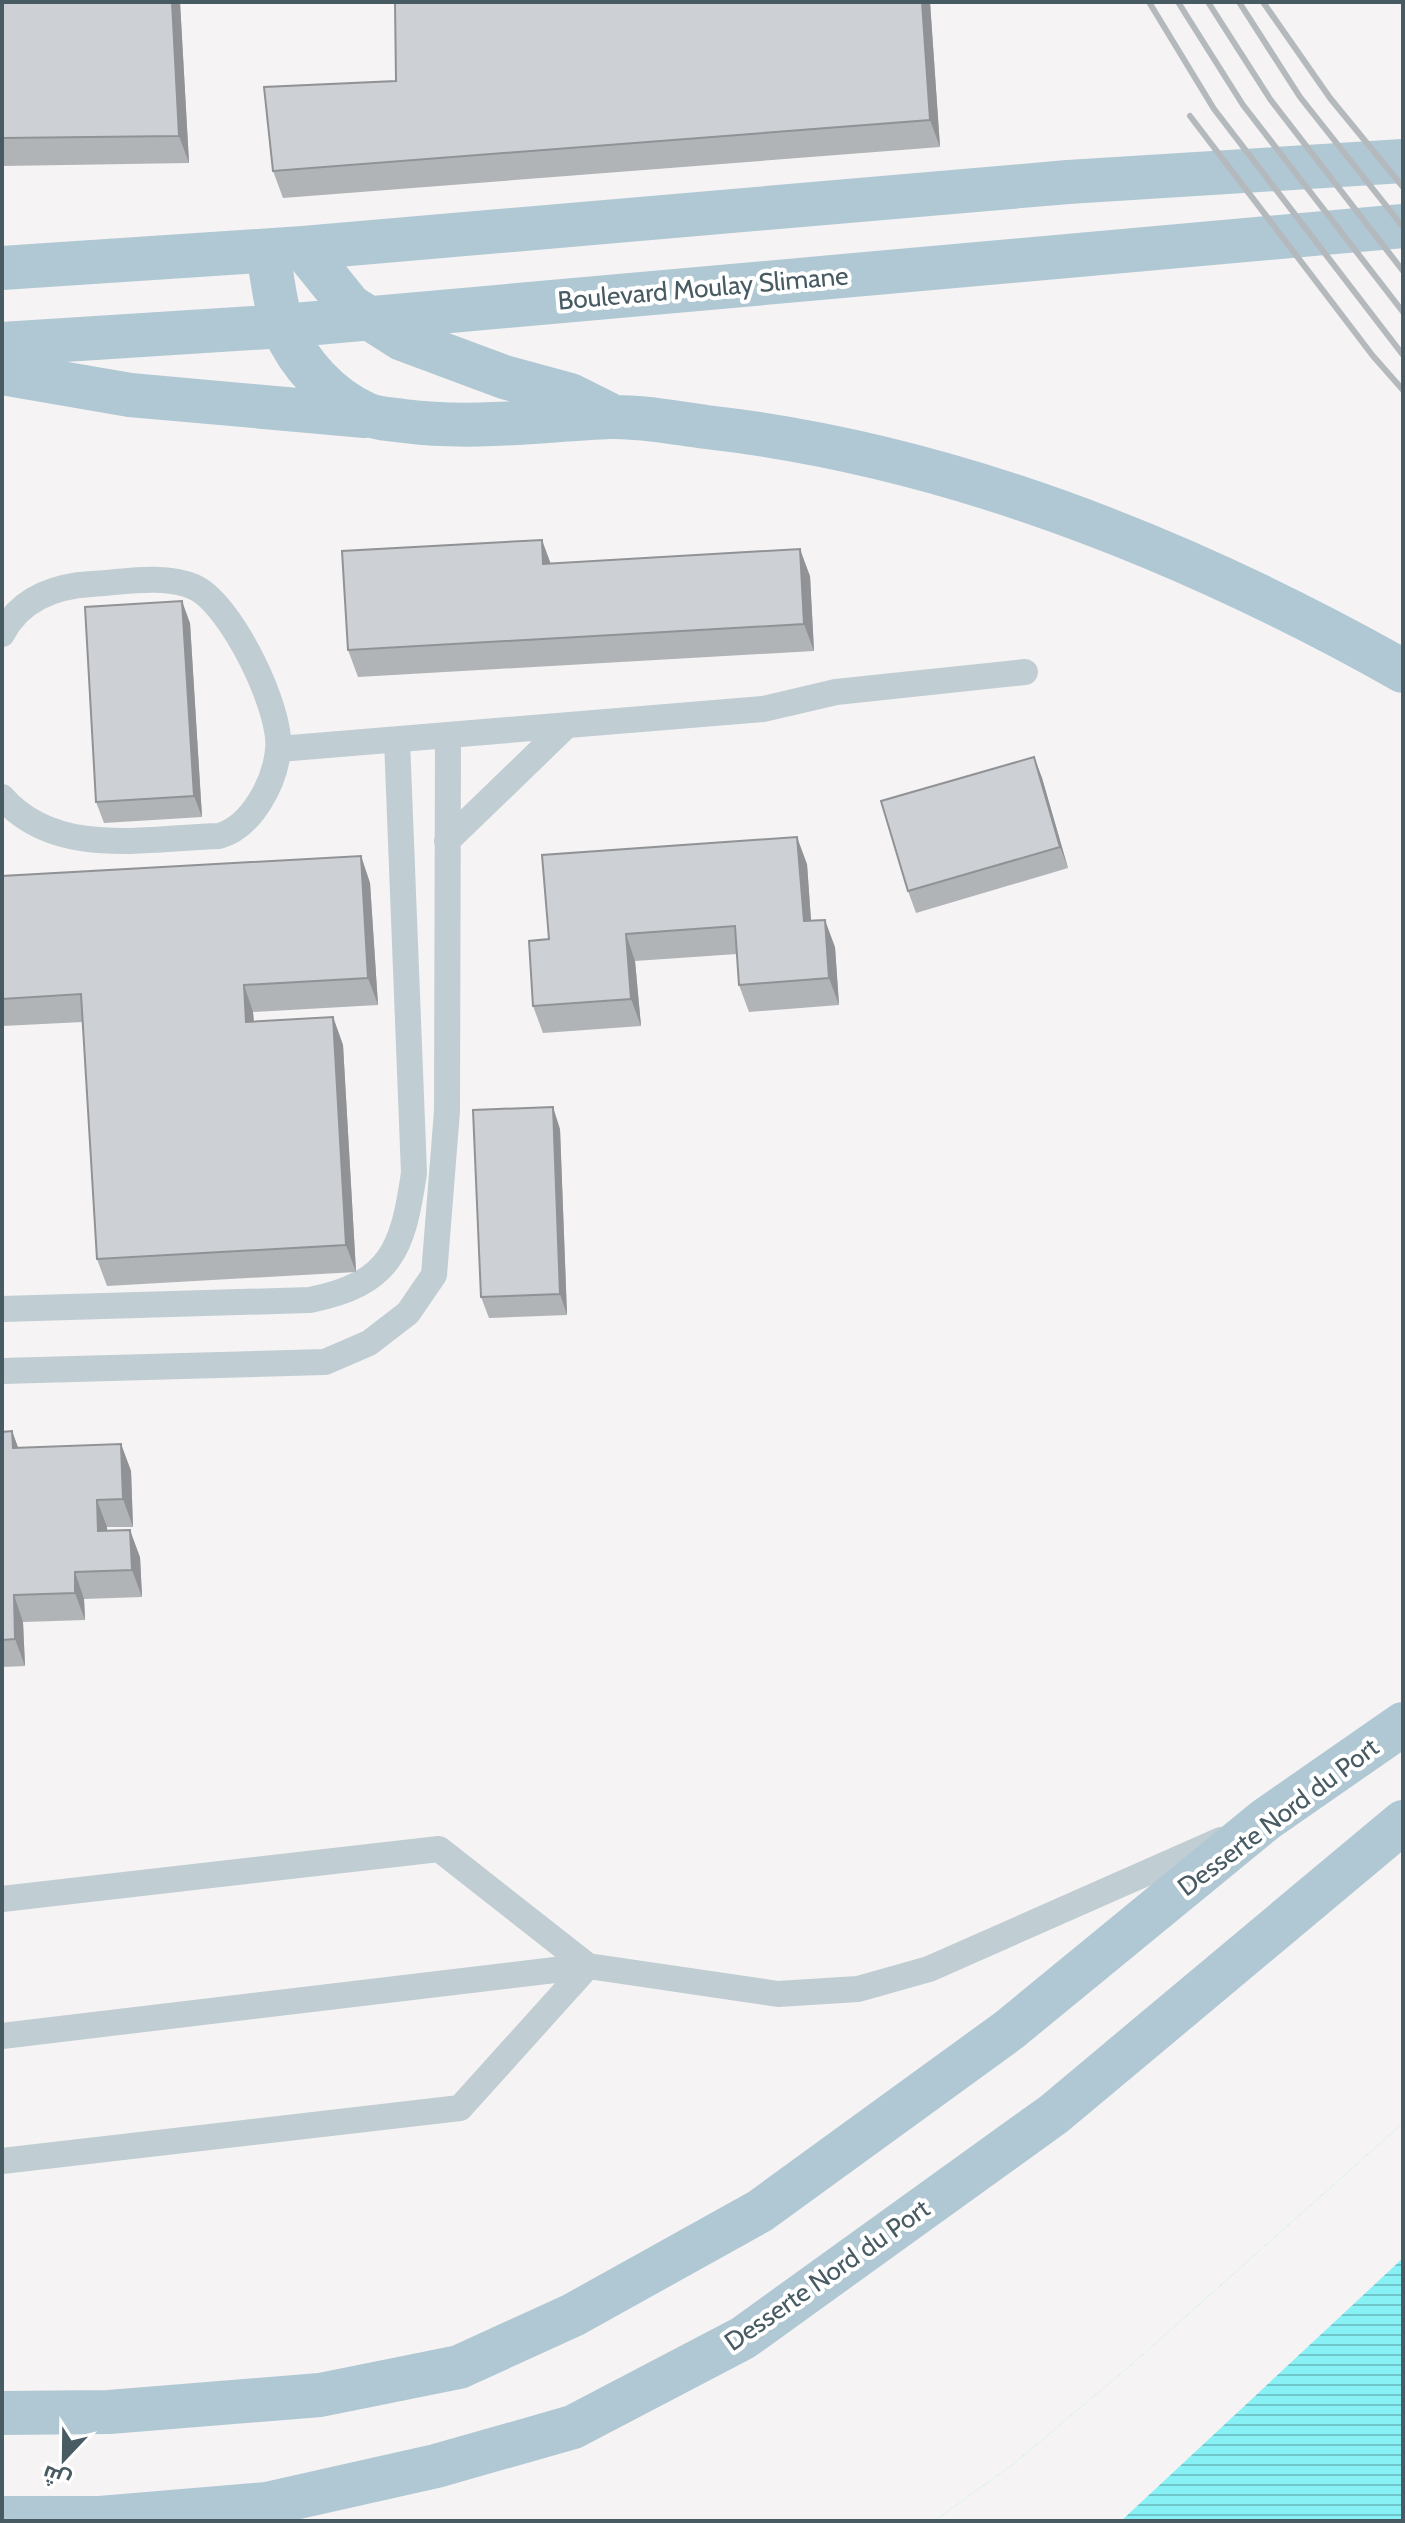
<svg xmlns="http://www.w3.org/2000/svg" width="1405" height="2523" viewBox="0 0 1405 2523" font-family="Cabin,Cairo,sans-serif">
<defs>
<pattern id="water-rules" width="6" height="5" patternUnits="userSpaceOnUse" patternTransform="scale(2)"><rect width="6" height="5" fill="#88f1f6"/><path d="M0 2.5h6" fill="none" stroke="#71c6cb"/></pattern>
</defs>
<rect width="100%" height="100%" fill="#f5f3f3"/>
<path fill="url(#water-rules)" d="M1403,2123V2521H934L1012,2465L1131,2365Z"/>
<path fill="#f5f3f3" d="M1403,2123V2258L1121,2521H934L1012,2465L1131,2365Z"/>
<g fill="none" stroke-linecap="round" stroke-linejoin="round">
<path stroke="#c0cdd3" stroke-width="26" d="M2,634C20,599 54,586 92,584C125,582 164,574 194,587C231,603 283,711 278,750C275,782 252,827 219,836C147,838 56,859 2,797
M279,749L763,709L836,692L1025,672
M447,841L566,726
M2,1309L310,1300C391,1284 403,1249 414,1173L397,740
M2,1371L325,1362L369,1343L408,1313L434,1275L447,1111L448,736
M2,1899L439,1849L588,1966L460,2108L2,2161
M2,2036L588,1966L778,1994L858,1989L929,1969L1221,1840"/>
<path stroke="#b0c8d4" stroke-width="44" d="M303,248L350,306L402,339L504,377L570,395L608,414
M267,251C273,275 274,304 283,327C299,364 329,397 366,414C377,419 391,419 404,421C473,430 541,420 610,417C641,416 675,423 706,427C953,455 1188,550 1403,671
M2,268L303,248L1068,182L1403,161
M2,344L283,326L1403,226
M2,373L130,395L365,416
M2,2413L109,2412L320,2395L459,2367L573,2315L760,2211L1009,2030L1265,1820L1403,1724
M2,2518H100L267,2504L436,2466L573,2427L743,2338L1054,2114L1403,1822"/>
<path stroke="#b4b9be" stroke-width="6" d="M1149,2L1214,109L1403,355
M1178,2L1243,105L1403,312
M1208,2L1270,99L1403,271
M1239,2L1300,97L1403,227
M1263,2L1330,98L1403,187
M1190,116L1373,356L1403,390"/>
</g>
<path fill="#b0b4b7" d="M2,2H180L189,163L2,166Z
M395,2H930L940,147L283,198L273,171L396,81Z
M550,563L810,576L814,651L358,677L348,650Z
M190,623L202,817L104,823L96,802Z
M1034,757L1042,778L1068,868L916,913L908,891Z
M361,856L370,883L378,1005L253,1012L254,1022L333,1017L343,1045L356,1272L107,1286L97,1259L83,1022L2,1026V876Z
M807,864L811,921L835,947L839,1005L749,1012L739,985L737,954L635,961L641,1026L543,1033L533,1006L549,939Z
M560,1129L567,1315L489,1318L481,1297Z
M12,1431L18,1448L121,1444L131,1471L133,1527H107V1530L140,1557L142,1597L84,1599L85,1620L23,1622L25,1666L2,1667V1432Z"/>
<path fill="#909295" d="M172,2H180L189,163L179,136Z
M922,2H930L940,147L930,120Z
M542,540L552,567L543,564Z
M800,549L810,576L814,651L804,624Z
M182,601L190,623L202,817L194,796Z
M1034,757L1042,778L1068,868L1060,847Z
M797,837L807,864L813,948L804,921Z
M361,856L370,883L378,1005L368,978Z
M825,920L835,947L839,1005L829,978Z
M626,934L635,961L641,1026L631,999Z
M244,985L253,1012L256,1049L246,1022Z
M333,1017L343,1045L356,1272L346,1245Z
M553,1107L560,1129L567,1315L560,1294Z
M12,1431L22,1458L13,1448Z
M121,1444L131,1471L133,1527L123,1499Z
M97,1500L107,1527L108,1558L98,1531Z
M130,1530L140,1557L142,1597L132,1570Z
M75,1572L84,1599L85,1620L75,1593Z
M14,1595L23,1622L25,1666L15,1639Z"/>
<path fill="#cdd1d5" stroke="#909295" stroke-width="2" d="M2,2H172L179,136L2,138Z
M395,2H922L930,120L273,171L264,87L396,81Z
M542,540L543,564L800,549L804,624L348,650L342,551Z
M182,601L194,796L96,802L85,607Z
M1034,757L1060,847L908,891L881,801Z
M797,837L804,921L825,920L829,978L739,985L735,926L626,934L631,999L533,1006L529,941L549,939L542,855Z
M361,856L368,978L244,985L246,1022L333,1017L346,1245L97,1259L81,994L2,999V876Z
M553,1107L560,1294L481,1297L473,1110Z
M12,1431L13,1448L121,1444L123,1499L97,1500L98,1531L130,1530L132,1570L75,1572V1593L14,1595L15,1639L2,1640V1432Z"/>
<g text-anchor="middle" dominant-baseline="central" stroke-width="8" stroke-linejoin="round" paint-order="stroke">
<g font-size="26" fill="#485b63" stroke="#fff">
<text transform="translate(703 288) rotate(-5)">Boulevard Moulay Slimane</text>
<text transform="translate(1278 1817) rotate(-37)">Desserte Nord du Port</text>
<text transform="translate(827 2275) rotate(-35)">Desserte Nord du Port</text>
</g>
</g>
<rect width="1405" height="2523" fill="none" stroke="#485b63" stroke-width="8"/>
<g transform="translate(64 2459) rotate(202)" stroke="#ffffff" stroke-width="6" paint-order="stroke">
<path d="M0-6L14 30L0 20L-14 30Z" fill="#485b63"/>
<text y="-12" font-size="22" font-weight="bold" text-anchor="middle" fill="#485b63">ش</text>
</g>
</svg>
